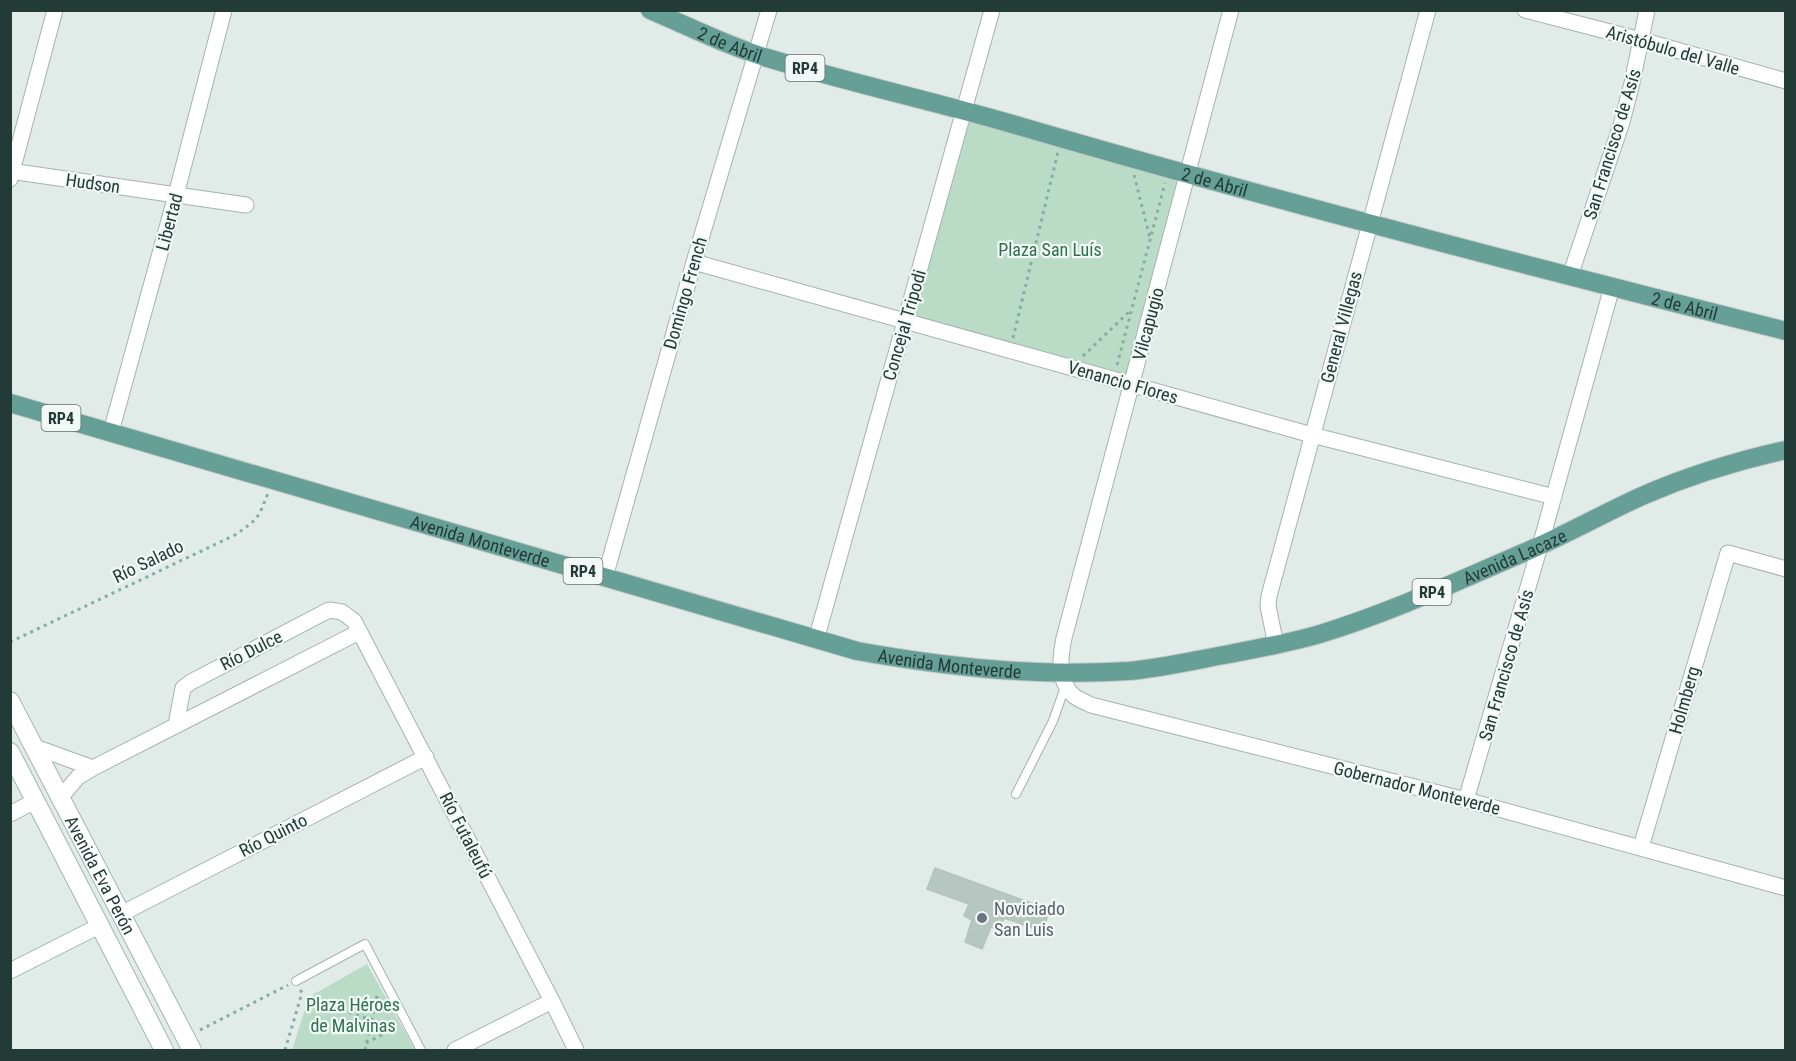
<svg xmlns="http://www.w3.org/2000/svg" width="1796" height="1061" viewBox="0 0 1796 1061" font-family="'Roboto Condensed',sans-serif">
<rect width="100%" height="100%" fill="#e1ebe7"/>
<path fill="#badcc6" d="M965,111L1189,174L1132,384L905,321Z
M367,964L415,1050H292L309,997Z"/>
<path fill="#b6c6c0" stroke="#b3c4bf" stroke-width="1.5" d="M935,868L1050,910L1042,931L1004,918L999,929L991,927L982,949L965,942L972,920L964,916L969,904L927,889Z"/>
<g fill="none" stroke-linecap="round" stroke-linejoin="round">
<defs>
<path id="lane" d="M1016,794L1053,721L1065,687
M296,981L365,944L421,1050"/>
<path id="street" d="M1231,10L1064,638C1060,658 1057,681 1074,696C1079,700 1086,702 1091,705L1466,800L1786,888
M1525,10L1641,40L1786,81
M10,171L246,205
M10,179L55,10
M694,262L1312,435L1554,497
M1570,276L1622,122L1632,83L1647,10
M111,432L176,195L224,10
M605,577L694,262L769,10
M816,640L992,10
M1276,645L1268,606L1269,596L1428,10
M176,725L183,688L191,682L329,610L342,612L354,621L552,1001L576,1050
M35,747L93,768
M61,797L78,777L93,768L359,632
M1466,800L1540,546L1612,287
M10,814L35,801
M1641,847L1728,553L1786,569
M121,914L426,757
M10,971L99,926
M455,1050L552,1001"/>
<g id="secondary">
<path id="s1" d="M10,701L192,1050"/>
<path d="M10,752L164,1050"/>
</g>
<g id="primary">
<path id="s2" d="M650,10C690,27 730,47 771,59C851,83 932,101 1012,124C1268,199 1527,266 1786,331"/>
<path id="s3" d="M10,403L857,651C947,667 1037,677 1128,671C1162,668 1196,660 1229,654C1259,648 1290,643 1320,634C1389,613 1456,582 1523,553C1564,536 1602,514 1642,496C1688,476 1736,461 1786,450"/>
</g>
</defs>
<use href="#lane" stroke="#a4b3ae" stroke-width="10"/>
<use href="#street" stroke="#a4b3ae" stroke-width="17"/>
<use href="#secondary" stroke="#a0b6b0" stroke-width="20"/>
<use href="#primary" stroke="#c1c8c7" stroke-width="20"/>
<path stroke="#82aea4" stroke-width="3" stroke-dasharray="3 4.5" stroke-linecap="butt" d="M1134,175L1150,238
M1013,338L1058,152
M1083,356L1131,310
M1117,365L1165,183
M10,642L235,535C258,519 258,519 268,493
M349,1012L371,1020
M200,1030L288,985
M366,1043L397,1027
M285,1050L302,993L300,989
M365,1050L378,992"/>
<use href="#lane" stroke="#fff" stroke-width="8"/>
<use href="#street" stroke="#fff" stroke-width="15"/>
<use href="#secondary" stroke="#fff" stroke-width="18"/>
<use href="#primary" stroke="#669f96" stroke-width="18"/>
</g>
<circle fill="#6b7280" stroke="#f1f8f5" stroke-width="2" cx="982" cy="918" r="6"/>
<g text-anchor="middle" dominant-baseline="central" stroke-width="4.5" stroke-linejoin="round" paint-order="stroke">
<g fill="#f1f8f5" stroke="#60746f" stroke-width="1.5">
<rect x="785.5" y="55" width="39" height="26" rx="4.5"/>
<rect x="41.5" y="405" width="39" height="26" rx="4.5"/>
<rect x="563.5" y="558" width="39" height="26" rx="4.5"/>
<rect x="1412.5" y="579" width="39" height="26" rx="4.5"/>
</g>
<g font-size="16" font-weight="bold" fill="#223b36">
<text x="805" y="68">RP4</text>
<text x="61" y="418">RP4</text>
<text x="583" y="571">RP4</text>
<text x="1432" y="592">RP4</text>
</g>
<g font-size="18" fill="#223b36" stroke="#f1f8f5">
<text stroke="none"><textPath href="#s2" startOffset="87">2 de Abril</textPath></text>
<text transform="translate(1673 50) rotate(16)">Aristóbulo del Valle</text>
<text transform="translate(1612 144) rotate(-73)">San Francisco de Asís</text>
<text stroke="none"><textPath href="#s2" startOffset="591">2 de Abril</textPath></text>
<text transform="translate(93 183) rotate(8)">Hudson</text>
<text transform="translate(169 222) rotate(-75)">Libertad</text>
<text transform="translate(685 293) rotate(-74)">Domingo French</text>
<text stroke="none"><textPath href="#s2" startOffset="1077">2 de Abril</textPath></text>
<text transform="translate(1148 324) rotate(-75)">Vilcapugio</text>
<text transform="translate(904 325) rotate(-74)">Concejal Tripodi</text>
<text transform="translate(1341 327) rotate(-75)">General Villegas</text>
<text transform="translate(1123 382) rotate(16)">Venancio Flores</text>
<text stroke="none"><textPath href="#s3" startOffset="490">Avenida Monteverde</textPath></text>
<text stroke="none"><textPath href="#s3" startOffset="1560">Avenida Lacaze</textPath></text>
<text transform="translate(148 561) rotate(-26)">Río Salado</text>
<text transform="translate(251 650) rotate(-27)">Río Dulce</text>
<text stroke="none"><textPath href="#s3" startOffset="976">Avenida Monteverde</textPath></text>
<text transform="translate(1506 665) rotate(-74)">San Francisco de Asís</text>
<text transform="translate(1684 700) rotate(-74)">Holmberg</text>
<text transform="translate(1417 788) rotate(14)">Gobernador Monteverde</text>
<text transform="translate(273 835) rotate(-27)">Río Quinto</text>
<text transform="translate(466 835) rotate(63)">Río Futaleufú</text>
<text stroke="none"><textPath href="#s1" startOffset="196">Avenida Eva Perón</textPath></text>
</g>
<g font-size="18" fill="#2d714d" stroke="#f1f8f5">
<text x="1050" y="249">Plaza San Luís</text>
<text x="353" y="1004">Plaza Héroes<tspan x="353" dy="21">de Malvinas</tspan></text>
</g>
<g font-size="18" fill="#5b616d" stroke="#f1f8f5" text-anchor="start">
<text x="994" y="908">Noviciado<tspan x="994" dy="21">San Luis</tspan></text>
</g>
</g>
<rect width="1796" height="1061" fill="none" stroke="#223b36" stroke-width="24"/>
</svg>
